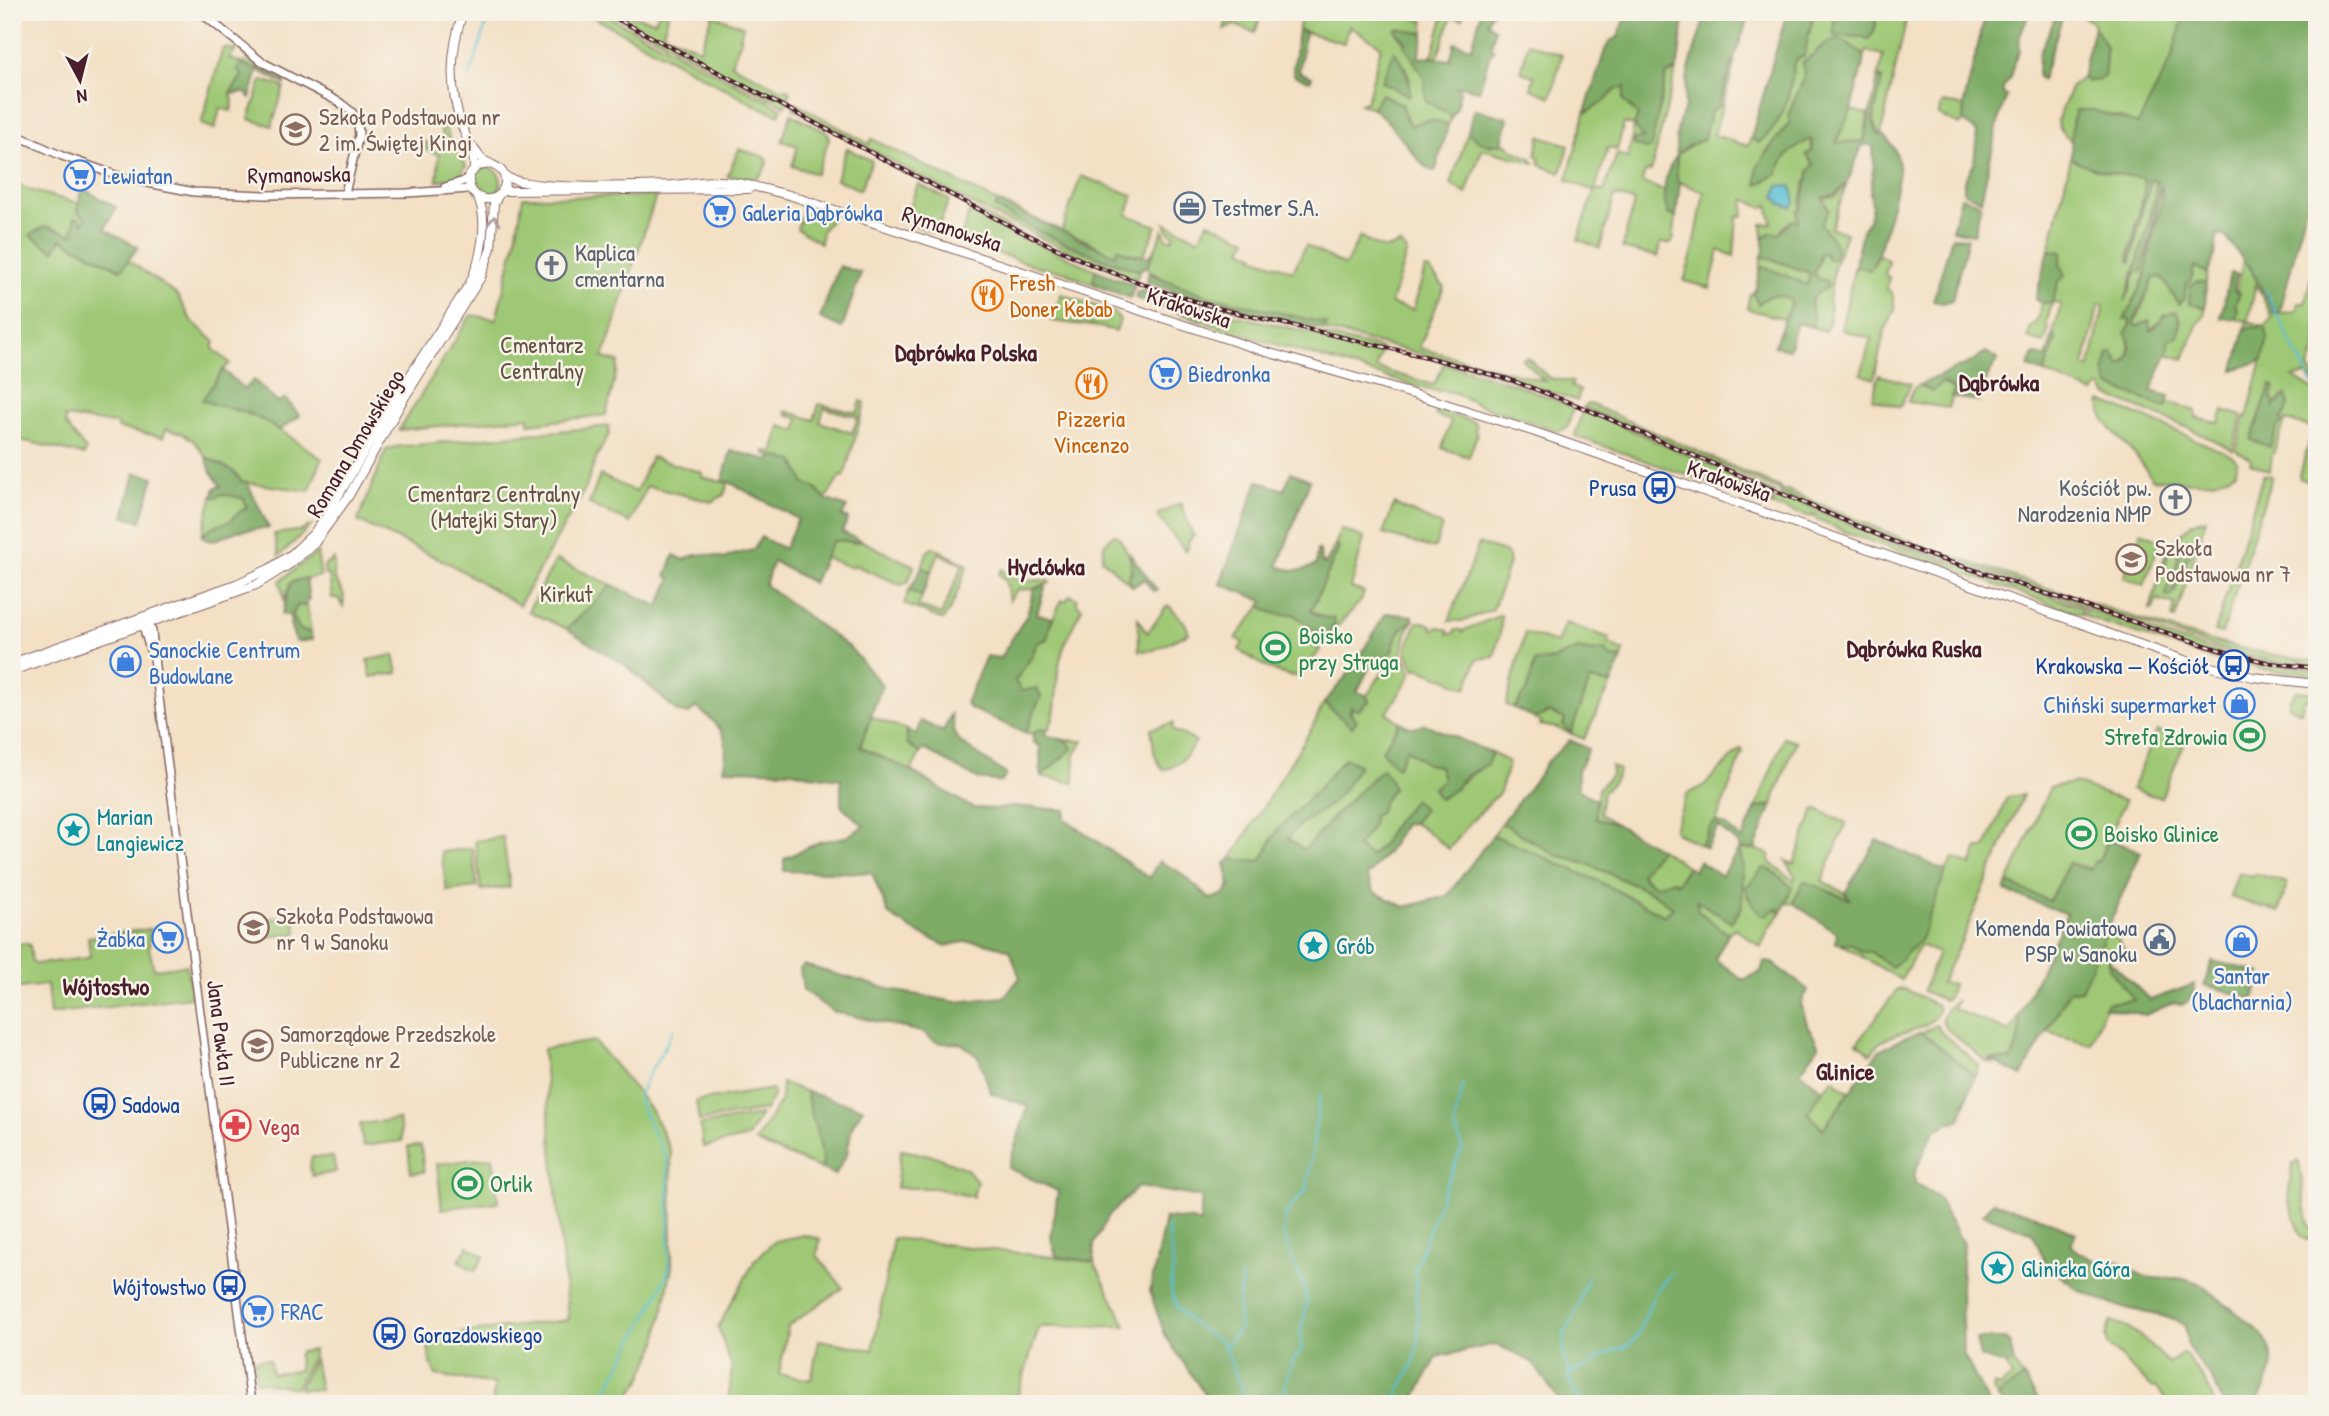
<svg xmlns="http://www.w3.org/2000/svg" width="2329" height="1416" viewBox="0 0 2329 1416" font-family="'Patrick Hand',sans-serif">
<rect width="100%" height="100%" fill="#f7f3e8"/>
<filter id="ink" filterUnits="userSpaceOnUse"><feTurbulence type="fractalNoise" baseFrequency=".0143" numOctaves="2"/><feDisplacementMap in="SourceGraphic" scale="14" xChannelSelector="R" yChannelSelector="G"/><feConvolveMatrix kernelMatrix="1 2 1 2 8 2 1 2 1" color-interpolation-filters="sRGB"/></filter>
<filter id="wash" filterUnits="userSpaceOnUse"><feTurbulence type="fractalNoise" baseFrequency=".00686" numOctaves="4" result="noise"/><feDisplacementMap in="SourceGraphic" scale="28" xChannelSelector="R" yChannelSelector="G"/><feGaussianBlur stdDeviation="1.57" result="paint"/><feColorMatrix in="noise" values="0 0 0 0 0 0 0 0 0 0 0 0 0 0 0 0 0 1.4 0 .05"/><feComposite in="paint" operator="in"/></filter>
<g filter="url(#wash)">
<rect width="100%" height="100%" fill="#f3e0c5"/>
<path fill="#9ec875" stroke="#747450" stroke-width="2" fill-rule="evenodd" d="M584,12H600L763,98L782,109L779,115L757,106Z
M609,12H627V15L655,21L659,12H669L663,33L700,49L713,15L743,26L740,37L742,38L731,64L782,90L786,88L790,91L785,106Z
M1229,12H1262L1255,33L1235,25L1224,30Z
M1303,12H1395L1424,21V34L1420,32L1398,35L1406,43L1405,45L1424,78L1426,101L1452,116L1448,125L1434,120L1412,126L1407,119L1402,104L1381,95L1373,108L1360,104L1367,101L1381,46L1349,26L1344,43L1298,30ZM1404,65L1410,79L1409,96L1382,82Z
M1453,12H1464L1462,19L1452,17L1437,58L1429,57L1433,53L1444,14Z
M1814,12H1837L1834,21L1846,35L1864,37L1867,40C1876,34 1877,23 1876,12H1908L1881,134L1878,135L1873,121L1882,78H1878L1883,55L1866,51L1865,56C1858,52 1853,46 1846,42C1829,32 1816,54 1803,62L1804,79L1792,105L1790,122L1767,151L1757,168V184L1777,174C1783,156 1794,148 1811,139L1812,151L1827,155L1834,161V168L1828,181H1819L1822,174L1805,182L1798,221L1785,225L1779,234L1763,238L1762,224L1772,223L1768,205L1762,208L1745,199L1743,216L1737,217L1734,256L1719,250L1710,288L1684,281L1694,247L1704,192L1677,181V155L1690,145L1703,140L1711,111L1719,106L1727,74L1735,61L1714,135L1748,146L1751,138L1759,143C1785,121 1789,97 1794,64L1798,58L1804,55Z
M2074,12H2185L2171,60L2138,124L2093,110H2076L2072,124V142C2044,119 2066,112 2070,88L2082,78L2088,82L2106,57V47L2091,21Z
M1528,43L1562,55L1551,97L1531,89L1534,76L1521,72Z
M223,48L236,50L231,55L230,59L245,64L247,58L243,54L259,66L258,70L245,64L242,76L231,92L233,102L231,111L220,108L215,129L201,124Z
M1676,70L1651,171L1645,172L1642,182L1664,191L1665,202L1668,214L1676,217L1673,241L1671,244L1661,243L1658,257L1622,248L1634,203L1633,201L1615,195L1600,248L1578,240L1594,191L1567,180L1586,109L1587,112L1605,101L1615,90L1626,87L1638,116L1634,125L1644,139L1645,149L1659,112L1666,75ZM1624,123L1634,126L1628,158L1617,154L1604,191L1595,190L1608,148L1617,150Z
M262,80L284,87L272,126L249,119Z
M794,102L869,144L872,139L998,202L996,208L1023,224L1059,241L1108,261L1140,270L1136,279C1017,233 905,168 793,108Z
M1942,103L1964,106L1963,121L1960,125L1938,115Z
M1851,110L1868,114L1864,141L1835,143Z
M791,114L828,133L829,139L816,174L792,166L798,146L782,141Z
M444,124L452,145L466,166L459,177L437,181L439,155L425,149V142L445,147L440,126Z
M1468,132L1477,140L1491,146L1502,143L1507,144L1513,150L1531,158L1534,163L1482,149L1466,194L1451,184Z
M1540,136L1569,145L1561,173L1540,165L1539,157L1536,155Z
M847,148L872,161L860,190L836,179Z
M739,149L765,157L768,161L763,172L756,179L727,176Z
M2071,158C2092,171 2121,176 2145,177L2144,192L2130,252L2131,262L2144,202L2149,189L2150,179L2157,181L2148,228L2127,295L2136,273L2146,257L2162,183V203L2154,230L2145,277L2125,319H2130C2130,326 2127,332 2128,338C2129,351 2133,358 2119,365L2117,359L2109,386L2166,408L2167,402L2196,411V418L2219,423L2223,410L2242,416L2233,450L2189,428L2106,395L2102,387L2099,386L2094,393L2044,373L2056,340L2053,334L2061,305L2052,302L2058,282L2061,252L2049,250ZM2099,304L2104,305L2089,369L2084,366Z
M473 182a14 14 0 1 1 28 0a14 14 0 1 1-28 0Z
M1081,176L1133,195L1127,215L1157,226L1143,256L1128,253L1118,249L1116,256L1083,239L1061,232Z
M12,182L32,191L78,203V212L86,217L84,224L75,218L73,235L60,231L31,236L53,250L61,239L120,270L128,260L177,295L191,320L215,342L213,349L230,363L223,370L230,409C264,415 293,439 322,459L309,491L242,482L233,471L206,457L194,441L182,433L166,429L163,437L117,428V424L65,417L66,425L86,450L84,455L12,438Z
M918,184L949,200L936,233L904,222Z
M1847,184L1831,228L1846,233L1834,268L1829,302L1830,320L1825,331L1812,327C1814,317 1811,310 1811,300L1816,293L1818,278L1814,273L1819,261L1820,253L1824,252L1827,259H1834L1827,232L1821,224L1825,206L1822,198L1836,196Z
M656,196L603,358L619,362L606,415L529,424V417L399,430L471,315L496,319L515,244L523,197Z
M803,209L832,218L822,231L820,243L797,229Z
M974,210L1031,240L1096,270L1093,279L1098,286L1068,274V272L1042,268L960,241L969,212Z
M1208,222L1247,239L1242,249L1255,255L1253,257L1293,271L1306,245L1345,266L1360,236C1375,246 1383,253 1400,244L1407,251L1391,304L1413,310L1425,269L1430,270L1444,287L1419,348L1545,381L1522,359L1527,357L1549,378L1573,382L1571,387L1580,390L1577,401L1486,370L1324,330L1326,325C1290,316 1168,293 1147,267L1163,230L1166,238L1172,240L1174,235L1169,232L1165,223L1199,239Z
M2317,251V345L2309,368L2317,380L2314,381L2306,375L2293,377L2317,392V432L2312,447L2317,448V484L2299,478L2313,428L2286,420L2272,456L2270,471L2250,463L2251,460L2236,450L2245,417H2247L2268,337L2254,329H2245L2247,321L2236,319L2238,309L2235,305L2240,293L2237,290L2243,260L2248,267H2250L2275,314L2296,311L2298,303H2305ZM2256,284L2272,317L2265,326L2248,321ZM2271,385L2275,387L2271,398L2272,409L2285,396L2274,437L2254,431Z
M1878,254L1889,261L1885,275L1889,277L1887,289L1892,292L1895,309L1884,333L1874,379L1861,374L1871,338L1841,330L1854,270L1858,266L1874,265Z
M1762,256L1810,273L1807,285L1768,268L1760,267Z
M2194,266L2208,273L2206,282H2197L2190,304L2205,307V314L2197,325L2184,359L2166,354L2169,349L2168,341L2178,336L2181,324L2180,316H2164L2150,332L2149,321L2135,327L2134,322L2137,319L2154,277L2162,278L2172,293L2184,298L2186,283L2191,282Z
M1753,293L1758,304C1769,294 1777,294 1790,299L1791,303L1785,319L1747,309L1750,294Z
M1061,294L1113,312L1120,320L1116,331L1099,327L1051,321Z
M2042,303H2052L2046,325L2049,328L2044,343L2028,338L2031,326L2037,321Z
M1208,309L1382,349L1376,368L1434,385L1444,363L1521,386L1574,407L1567,428L1558,431L1477,404L1453,392L1429,390L1218,327L1202,321Z
M1879,375L1911,384L1900,407L1872,399Z
M1942,382L1954,390L1949,408L1908,402L1914,388L1919,385L1924,388Z
M861,401L865,403L844,477L841,476L825,499L814,487L804,484L794,461L765,454V451L773,453L780,426L796,431L799,419L786,414V411L814,420L819,404L857,413ZM824,408L858,417L852,433L820,422Z
M2101,401L2148,419L2233,456L2237,462L2236,471C2215,489 2177,480 2152,479C2147,471 2142,463 2136,456C2124,441 2097,422 2101,401Z
M1586,404H1590L1779,487L1781,491L1583,407Z
M1583,409L1775,493L1771,505L1575,436Z
M1438,411L1474,422L1477,425L1475,430L1477,435L1469,457L1442,448L1451,421L1435,415Z
M609,426V434L596,458L586,487L519,605L450,564L358,521L386,450L395,447Z
M651,457L703,473L702,477L728,483L724,495L712,502L647,486L630,523L589,504L600,475L636,492Z
M2263,475L2272,476L2222,634L2215,632Z
M1781,490H1787L1917,545L2084,600L2085,603V605L1906,545L1782,493Z
M221,494L243,498L247,507L237,514L231,521L211,528L202,535L212,497H217Z
M1781,494L1895,544L2084,608L2081,611L2083,613L2082,615L1850,534L1815,518L1816,515L1813,514L1812,517L1772,506Z
M1181,503L1192,534L1194,535L1188,542V549L1185,551L1157,515C1163,511 1173,508 1181,503Z
M1394,504L1442,526L1435,547L1432,548L1383,534Z
M2206,519L2175,619L2172,618L2175,605L2157,599L2153,609L2150,610L2162,566L2165,564L2169,550L2178,552L2177,565L2169,580L2175,592L2190,551L2186,545L2176,539L2192,523Z
M311,526L279,556L274,534L304,530L306,527Z
M1341,529L1364,538L1351,588L1364,592L1361,601L1330,634L1335,622L1333,619H1326L1311,611L1339,548L1336,543Z
M2141,532L2161,540L2144,585L2124,577Z
M1113,535H1117C1126,548 1136,563 1128,578L1133,587L1102,559L1104,545Z
M840,539L854,543L862,541L914,566L908,582L901,585L854,565L852,568L824,557L832,542Z
M1479,544L1507,553L1509,563L1493,609L1464,621H1449Z
M933,547L968,565L952,606L943,620L904,604L909,591L922,596L918,606L941,615L963,565L939,553L931,572L922,567L927,552Z
M317,552L321,576L291,582L284,600L280,581Z
M334,559V578L344,595L343,607L338,598H332L329,575H325L324,566Z
M556,560L612,585L567,629L528,611Z
M1002,569C1013,585 1031,580 1048,580L1050,583L1034,589L1017,590L1009,601L1006,582L999,574Z
M1070,595L1077,599V604L1082,608C1073,626 1063,644 1059,665C1055,686 1059,712 1048,729L1038,730L1032,734L1025,733L1031,718L1015,681L1032,656L1037,643L1047,639L1049,626L1062,600L1066,601Z
M2089,602C2163,628 2238,653 2317,661V667L2272,661L2221,649L2087,606Z
M298,605L307,606L311,633L300,630L292,615Z
M1169,606L1185,623L1189,633L1154,650L1139,651L1138,618L1147,633L1166,607Z
M1261,606C1272,614 1279,616 1293,614L1320,635V641L1313,637L1309,641L1320,650L1300,676C1279,678 1256,661 1239,650L1243,642L1236,638Z
M2086,609C2162,635 2236,662 2317,670V675L2260,669L2231,659H2212L2087,617L2084,615Z
M1501,615V629L1494,657L1477,659L1467,688L1418,668L1415,670L1406,649L1417,622H1424L1432,625L1431,628L1435,630L1437,627L1448,630V634L1454,633L1455,630H1461L1463,632L1466,629Z
M1413,621L1406,633L1402,652L1410,668L1411,675L1387,713L1400,722L1382,751L1397,767L1406,748L1426,764L1439,766L1443,779L1455,789C1468,772 1483,774 1492,753L1509,762L1500,792L1469,824L1449,849L1424,829L1413,823L1424,809L1396,821L1382,845L1371,856L1357,847L1372,827L1373,816L1380,812L1383,802L1393,788L1338,812L1304,850L1287,839L1295,827L1330,805L1345,758L1315,792L1276,832L1261,861L1231,859L1313,726L1324,703L1352,727L1351,706L1368,702L1366,697L1384,670L1372,662L1383,658L1392,652C1395,637 1399,628 1413,621Z
M1565,623L1610,638L1608,643L1620,650H1624L1622,659L1611,658L1605,650L1591,652L1578,649L1555,659L1535,662L1527,690L1514,708L1506,705L1525,633L1557,643Z
M394,655L398,673L371,677L368,660Z
M1590,679L1611,684L1584,739L1557,728L1540,725L1542,723L1535,719L1549,712L1565,719L1581,707Z
M2296,691L2317,693V700L2304,699L2301,712L2289,706V700Z
M871,717L907,730V743L920,754L911,771L860,747Z
M1173,723L1172,730L1196,741C1186,756 1182,765 1163,770L1155,756L1151,729Z
M2157,731L2185,742L2161,798L2132,789Z
M1784,737L1796,741L1772,805L1756,808Z
M1065,740L1083,741L1075,755L1074,783L1041,776L1072,749Z
M1741,749L1743,751L1716,822L1712,824L1701,845L1676,833L1674,829L1687,794L1703,786Z
M1611,766L1619,770C1616,781 1611,785 1603,792L1600,814L1616,824L1595,819L1598,789L1612,774Z
M2074,783L2125,801L2098,862L2095,861L2091,869L2068,864L2049,901L2008,883L2050,787Z
M2023,795L1961,942L1941,983L1952,984L1948,997L1944,1000L1923,991L1938,953L1920,945L1901,980L1841,944H1852L1862,952H1871L1892,968L1953,858L1971,865L1978,848H1986L2007,797Z
M1817,809L1846,823L1822,881L1845,893L1852,900L1849,901L1804,882L1793,903L1786,904L1792,887L1772,870L1748,897L1766,915L1776,908L1782,912L1769,928L1761,947L1735,928L1728,934L1698,911L1697,900L1731,922L1742,907L1743,868L1740,848L1755,849L1770,855L1769,861L1794,881L1795,875L1786,861L1794,864L1814,810Z
M1502,823L1556,855L1584,862L1652,893L1673,907L1665,916L1598,881L1493,835Z
M503,837L510,887L481,890L475,841Z
M472,848L477,887L447,891L441,852Z
M1660,849L1688,867L1677,883L1655,887L1641,873Z
M2238,873L2252,877L2258,874L2287,883L2279,912L2230,897Z
M294,916L297,933L260,938L258,920Z
M2109,924L2124,949L2109,960V968L2135,1001L2107,1003L2091,1044L2047,1032L2069,991L2081,990Z
M150,929L149,948L154,969L187,965L191,997L50,1014L47,985L12,989V945L26,943L30,945L32,962L35,964L88,958L90,955L88,937Z
M1905,989L1937,1005L1939,1009C1932,1034 1894,1029 1878,1044C1875,1047 1874,1051 1871,1054L1857,1043L1897,990Z
M1956,1001L1953,1009L2010,1032L2020,1014C2020,1031 2019,1044 2011,1060L2003,1061L1990,1058L1988,1060L1994,1064L1987,1062L1948,1030L1942,1020C1944,1011 1948,1006 1956,1001Z
M1937,1025L1941,1032L1979,1065L1975,1076L1922,1032Z
M594,1041L636,1090L654,1115L671,1152L672,1267L656,1346L640,1381L623,1404H492L495,1384L436,1375L430,1361L427,1337L568,1320L543,1049Z
M1833,1079L1848,1091V1095L1823,1129L1808,1113L1823,1090Z
M782,1083L807,1092C809,1117 826,1148 822,1169L755,1142L781,1100Z
M773,1089V1096L765,1110L699,1121L696,1101Z
M761,1115L748,1137L703,1147L700,1125Z
M399,1119L402,1141L363,1146L360,1124Z
M421,1146L424,1172L411,1173L408,1147Z
M901,1150L935,1156L967,1169L977,1181L973,1197L935,1188H896Z
M312,1157H333L336,1172L312,1176L310,1166Z
M493,1157L498,1202L442,1209L437,1164Z
M2299,1160L2308,1224L2317,1235L2307,1240L2302,1236L2288,1199L2292,1164Z
M804,1235L820,1239L817,1255L843,1288L788,1326L779,1374L811,1380L819,1340L873,1350L893,1238L1094,1262L1126,1326L1039,1327L1015,1404H728L732,1368L718,1327L755,1260L775,1241Z
M468,1246L484,1256L475,1271L459,1261Z
M2110,1322C2135,1326 2151,1347 2169,1363L2184,1353C2195,1369 2210,1384 2214,1404H2169L2155,1386L2152,1388L2108,1345L2106,1337Z
M313,1350V1355L296,1388L256,1381L255,1360L269,1359L272,1374L299,1370L298,1355L300,1352Z
M314,1359L320,1390L299,1389V1388Z
M2006,1364H2014L2024,1378L2001,1393L1998,1398L1993,1390L1994,1385L2000,1387L2012,1377Z"/>
<path fill="#7eac66" stroke="#646648" stroke-width="2" d="M1481,12H1492L1487,22L1495,29L1491,47L1494,49L1489,58L1479,91L1461,86L1456,87L1460,91L1457,108L1452,116L1426,101L1424,78L1404,44L1406,42L1395,30L1399,28L1424,34L1418,58L1429,57L1450,60L1455,42L1472,48Z
M1628,12H1685L1678,64L1676,70L1666,75L1651,148L1646,149L1634,145L1633,139L1643,138L1634,125L1638,115L1623,100L1625,87L1615,90L1605,101L1587,112L1586,109L1605,50L1610,41L1618,37Z
M1706,12H1750C1740,44 1727,74 1719,106L1711,111L1703,140L1690,145L1677,155V181L1680,182L1676,217L1668,214C1661,193 1664,173 1677,155C1675,142 1677,119 1685,108C1683,75 1698,44 1706,12Z
M1787,12H1814L1804,56L1798,58L1794,64C1789,97 1785,121 1759,143L1751,138Z
M1837,12H1876C1877,23 1876,34 1867,40L1864,37L1834,36L1833,28Z
M1986,12H2030L2020,35L2019,51L2014,61L2011,77L2003,88V94L2007,96L2000,114L1981,200L1964,193V181L1974,164L1977,132L1963,121L1964,103Z
M2058,12L2062,18L2042,80L2038,77L2039,54Z
M2185,12H2317V163L2280,312L2275,314L2250,267L2249,268L2226,237L2217,234L2215,255L2208,273L2194,267L2191,282L2186,284L2184,298L2179,304L2162,278L2154,277L2134,322L2135,326H2140L2149,320L2151,331L2164,316L2176,311C2182,320 2180,326 2178,336L2168,341L2169,349L2151,391L2169,396L2166,408L2109,386L2104,372L2109,354L2113,353L2120,365L2128,360C2131,351 2131,341 2125,333L2130,326V320H2124L2145,277L2154,230L2162,203V186L2159,189L2152,231L2142,271L2136,273L2125,301L2148,228L2157,182L2150,179L2149,189L2144,202L2131,262L2129,261L2130,252L2144,192L2145,178C2121,175 2092,171 2071,158L2072,124L2076,110H2093L2138,124L2171,60Z
M2094,26C2109,48 2107,52 2104,77C2096,82 2090,83 2082,78Z
M1298,30L1305,32L1299,72L1312,77L1310,81L1295,76L1293,71Z
M1838,39L1848,43L1865,56L1851,110L1836,143L1864,141L1878,78L1882,79L1873,121L1878,135L1881,134C1892,142 1897,151 1899,165C1900,179 1879,260 1870,270L1858,266L1854,270L1862,230L1869,220L1872,205L1870,194L1874,163L1873,147L1868,144L1862,146C1851,169 1851,193 1823,198L1829,210L1821,224C1829,235 1841,245 1834,259H1827L1824,253H1820L1819,261L1814,273L1818,278L1827,281L1828,287C1814,294 1806,301 1814,317L1812,327L1797,323L1789,349L1774,346L1791,303L1790,299C1777,294 1768,294 1758,304L1753,293L1756,288L1760,267L1768,268L1807,285L1810,273L1762,256L1765,248L1763,238L1771,232L1779,234L1792,220L1798,221L1797,212L1801,207L1810,168L1814,165L1806,154L1812,151L1813,142L1810,139C1794,148 1783,156 1777,174L1757,185V168L1760,162L1790,122L1788,115L1804,79L1803,62C1817,53 1821,43 1838,39Z
M1394,51C1405,66 1410,77 1410,96L1382,82Z
M240,64L258,70L259,66L286,81L285,84L258,70L250,98L245,92L231,94V92L242,76L237,69Z
M1381,94L1402,104L1406,119L1412,126C1424,117 1435,120 1448,125L1436,170L1432,171L1423,165L1389,123L1373,108Z
M1474,109L1508,118L1502,143C1486,147 1479,143 1468,132Z
M81,188L116,207L105,229L138,247L121,270L61,239L54,251L30,235L46,226L73,235L75,217L81,219L83,224L86,218L78,212Z
M1961,197L1981,204L1974,234L1952,230Z
M998,202L1115,255L1118,248L1128,253L1147,257L1154,252L1147,267L1137,270C1088,254 1040,235 995,208Z
M1952,237L1968,238L1952,300L1943,303L1933,301Z
M2049,250L2062,252L2060,264L2065,276L2058,282L2052,303H2042L2035,300Z
M839,266L861,273L842,328L820,318Z
M1096,270L1135,285L1130,298L1098,286L1093,279Z
M1149,270L1153,275L1206,295L1327,324L1324,330L1198,300L1147,282Z
M2230,273L2237,274L2234,290L2240,293L2235,305L2238,309L2236,319L2221,318Z
M2197,282H2206L2205,307L2189,304L2190,287Z
M1147,290L1208,309L1202,321L1135,298L1137,292Z
M2265,326L2268,337L2263,360L2234,370L2245,329Z
M2053,334L2056,339L2044,373L2028,367L2034,354L2046,358Z
M1986,352L1998,360L1987,377L1979,401L1952,397L1954,390L1943,382L1932,392L1919,385L1974,361Z
M223,370L244,389L254,380L278,403L285,398L300,416L279,430C268,424 257,416 245,412C230,407 216,407 202,400Z
M2271,385L2275,387L2271,398L2275,403L2273,407L2286,395C2290,406 2288,410 2281,419L2283,422L2278,426L2270,447L2251,440Z
M731,451L770,460L772,456L794,461L805,484L814,487L825,499L847,507L842,516L848,519L842,532L862,541C851,544 843,538 832,542L813,583L773,561L765,585L851,649L882,685L860,747L911,771L973,808L1000,809L1010,806L1066,810L1064,818L1149,878L1159,861L1178,871L1211,899L1225,894L1230,885L1225,863L1231,859L1261,861L1276,832L1315,792L1345,758L1359,765C1351,778 1343,793 1332,803C1316,816 1298,821 1288,839L1304,850L1338,812L1382,769L1390,779L1393,788L1383,802L1380,812L1373,816L1372,827L1357,847L1371,856L1382,845L1396,821L1414,800L1424,809L1413,823L1404,824L1387,853L1367,876L1374,892L1405,907L1447,896L1493,835L1598,881L1665,916L1673,907L1652,893L1584,862L1556,855L1502,823L1541,772L1545,764L1570,740L1588,749L1578,771V789L1596,800V819L1616,824L1660,849L1641,873L1643,877L1655,886L1673,880L1677,883L1688,867L1694,871L1699,861L1721,876L1740,848L1738,843L1718,827L1706,848L1701,845L1712,824L1716,822L1727,826L1742,840L1756,808L1772,805L1755,849H1740L1743,868L1742,907L1731,922L1697,901L1698,911L1728,934L1715,959L1743,980L1761,972L1764,962L1772,963L1808,990L1801,1003L1807,1024L1819,1046L1800,1072L1823,1090L1808,1113L1823,1129L1879,1051L1903,1038L1922,1032L1975,1076L1960,1119L1935,1130L1915,1171V1183L1937,1196L1963,1244L1961,1287L1963,1353L1989,1404H1562L1532,1362L1496,1344L1437,1357L1412,1404H1211L1165,1335L1150,1292L1165,1218L1192,1220L1200,1223L1202,1197L1138,1187L1109,1215L1094,1244V1262L1056,1256L1051,1238L1058,1191L1008,1168L1028,1106L991,1093L979,1058L961,1043C946,1043 935,1046 925,1033L832,1011L803,990L800,969L804,965L896,991L956,1002L1004,997L1020,978L1010,950C984,942 971,938 946,946L915,931L889,915L872,873L784,871V859L819,842L846,837L864,826L841,805V779L810,775L792,771L723,769C732,736 720,725 696,707L689,714L678,712L628,667L567,629L612,585L659,606L671,578L666,576L674,555L684,560C697,551 711,554 725,559L729,556L753,550L761,537L784,549L798,519L729,482H722Z
M206,457L233,471L242,482H247L269,528L237,531L213,541L205,539L203,536L210,528L231,521L237,514L247,507L243,498L221,494L217,497H212L215,488L221,486L211,472Z
M1291,472L1310,480L1278,566C1293,572 1301,572 1316,565L1317,550H1320L1321,562L1326,564L1336,543L1339,548L1311,611L1319,617L1333,618L1335,622L1330,634L1322,642L1320,641V635L1293,614C1280,616 1272,614 1261,606L1264,601L1220,584L1258,481L1284,490Z
M135,473L154,477L141,521L124,516Z
M2176,539L2186,545L2190,551C2183,564 2179,589 2170,597L2166,596C2165,580 2180,568 2178,552L2169,551L2165,565L2162,566L2167,548Z
M1130,554L1157,590L1153,591L1144,579L1133,587L1128,578L1132,571Z
M922,567L931,572L922,596L909,591Z
M306,578L309,600L306,602L307,606L298,605L292,615L300,630L311,633L312,640L296,642L290,624L291,619L288,615L282,614L291,582Z
M1046,584L1037,614L1052,618L1047,639L1037,643L1032,656L1015,681L1021,691L1037,688L1041,696L1025,733L969,708L966,703L986,656L1000,658L1027,615L1034,589Z
M1386,613L1413,616V621C1399,628 1395,637 1392,652L1383,659L1372,662L1357,692L1366,695L1369,701L1358,711L1351,707L1350,713L1357,720L1352,727L1324,703L1350,672Z
M1578,649L1591,652L1605,650L1611,658L1622,659L1611,684L1590,680L1571,733L1563,725L1565,719L1549,712L1535,719L1514,708L1527,690L1535,662L1555,659Z
M951,714L955,735L961,743L1006,774L1002,782L978,779L924,749L920,754L907,743V730L916,734L921,721L943,732Z
M1400,722C1409,728 1416,729 1425,724L1492,753L1487,764L1464,777L1455,789L1439,799L1433,788L1443,779L1439,766L1426,764L1407,748L1397,768L1382,751Z
M1048,729L1045,735L1065,740L1073,748L1041,776L1040,746L1034,743L1032,734L1038,730Z
M2109,839L2141,852L2081,990L2069,991L2022,1076L1988,1059L2011,1060C2019,1045 2020,1031 2020,1014L2067,914L2005,891L2008,883L2049,901L2069,863L2090,870L2095,861L2098,862Z
M1877,840L1946,871L1921,939L1892,968L1871,952H1862L1852,944L1836,943L1837,933L1793,903L1804,881L1851,900L1845,893Z
M1764,868L1771,870L1792,887L1782,912L1776,909L1766,915H1761L1748,897L1746,887Z
M2109,960L2150,1000L2195,984L2192,998L2182,1005L2175,1002L2145,1015L2104,1007L2107,1003L2134,1000L2109,968Z
M2212,961L2261,973L2254,999L2204,985Z
M807,1092L863,1108L852,1126L847,1154L835,1175L822,1169C826,1148 809,1117 807,1092Z
M1993,1202L2045,1219L2076,1233L2071,1246L2078,1252L2106,1266L2114,1259C2124,1264 2136,1274 2147,1277C2161,1281 2177,1275 2190,1280C2204,1284 2214,1295 2225,1304C2270,1338 2288,1349 2256,1404H2224L2211,1378L2188,1347L2185,1326L2174,1319L2113,1305L2078,1290L2046,1264L2033,1233L1983,1214Z
M1976,1339H2005L2010,1344L2014,1364H2005L1980,1357Z
M2024,1378L2041,1404H2003L1998,1398L2001,1393Z"/>
<path fill="#58c0d5" stroke="#517080" stroke-width="2" d="M1779,185L1791,186L1795,202L1792,207L1781,204L1775,197Z"/>
<g fill="none" stroke-linecap="round" stroke-linejoin="round">
<path stroke="#58c0d5" stroke-width="2" d="M470,76L490,12
M2265,291L2311,382L2317,388
M1168,1226C1169,1240 1172,1252 1173,1265C1174,1271 1171,1276 1171,1282C1170,1314 1198,1329 1223,1342L1239,1383L1250,1404
M1225,1347L1240,1328L1238,1306L1242,1276
M1569,1374L1586,1367L1603,1355L1628,1346L1639,1333L1655,1292L1672,1272
M599,1404L656,1299L669,1270L668,1162L638,1100C644,1075 664,1054 673,1029
M1284,1404C1283,1387 1289,1361 1302,1350L1300,1333L1307,1305L1304,1285L1294,1265L1283,1233L1286,1213L1307,1189L1320,1095
M1393,1404L1415,1359L1419,1339L1415,1269L1440,1199L1462,1148L1454,1124L1463,1085
M1585,1404L1571,1387L1569,1371L1563,1355L1565,1332L1574,1317L1588,1277"/>
</g>
</g>
<g filter="url(#ink)">
<g fill="none" stroke-linecap="round" stroke-linejoin="round">
<defs>
<path id="tertiary" d="M200,12L262,62L339,102L352,112L358,123L359,135L345,193
M12,133L62,156L127,179L194,192L265,195L407,193L470,189
M445,187L464,181L469,176
M143,620L145,633L151,653
M147,621L152,631L155,667L251,1404"/>
<path id="secondary" d="M463,12C450,51 448,88 462,126C467,140 475,154 474,168
M472,146C475,150 478,155 482,159C491,166 505,166 505,181C505,206 466,206 469,176L477,166L491,164
M504,175C524,192 642,186 673,185C689,184 705,180 721,181C743,182 767,190 789,195L1263,351L1430,399L1535,432L2190,662L2253,677L2317,684
M502,191L749,189
M12,663L236,584L269,569L293,553L312,535L326,517L398,394L470,283C481,259 489,222 478,197
M12,671L256,585L290,564L314,544L348,497L403,400L481,277L491,248L494,204L498,196"/>
</defs>
<use href="#tertiary" stroke="#856361" stroke-width="10"/>
<use href="#secondary" stroke="#856361" stroke-width="10"/>
<use href="#tertiary" stroke="#fff" stroke-width="7"/>
<use href="#secondary" stroke="#fff" stroke-width="8"/>
<defs>
<path id="rail" d="M604,12L1020,231L1092,265L1168,293L1221,309L1427,357L1511,380L1579,406L1885,538L1931,556L2229,653L2270,663L2317,668"/>
</defs>
<use href="#rail" stroke="#4a1f2b" stroke-width="4.5"/>
<use href="#rail" stroke="#f7f3e8" stroke-width="2" stroke-dasharray="5" stroke-linecap="butt"/>
</g>
<defs><path id="oneway-chevron" d="M-2-3.5L2.5 0L-2 3.5" fill="none" stroke-width="1.6" stroke-linecap="round" stroke-linejoin="round" transform="scale(1.75)"/></defs>
<use stroke="#ae9aa0" href="#oneway-chevron" transform="translate(494 221) rotate(-88)"/>
</g>
<defs>
<symbol id="school-ring" viewBox="-11 -11 22 22"><circle r="9.5" fill="#f7f3e8" stroke="#8d6e63" stroke-width="1.5"/><path d="M0-5L7-2L0 1L-7-2ZM-4 1L0 2.5L4 1V4Q0 6-4 4Z" fill="#8d6e63"/></symbol>
<symbol id="supermarket-ring" viewBox="-11 -11 22 22"><circle r="9.5" fill="#f7f3e8" stroke="#3f7fe0" stroke-width="1.5"/><path d="M-6-5.5h2.5l.6 2H6L4.5 2H-2.5L-4.4-4H-6ZM-1.5 3.2a1.3 1.3 0 1 0 .1 0ZM3 3.2a1.3 1.3 0 1 0 .1 0Z" fill="#3f7fe0"/></symbol>
<symbol id="office-ring" viewBox="-11 -11 22 22"><circle r="9.5" fill="#f7f3e8" stroke="#5c6f8a" stroke-width="1.5"/><path d="M-6-3h4V-5.5h4V-3h4V5H-6ZM-1-4.5V-3h2v-1.5ZM-6 0V1H6V0Z" fill="#5c6f8a"/></symbol>
<symbol id="church-ring" viewBox="-11 -11 22 22"><circle r="9.5" fill="#f7f3e8" stroke="#6b7280" stroke-width="1.5"/><path d="M-1.2-6h2.4v3.5h3.3v2.4h-3.3V6h-2.4V-.1h-3.3v-2.4h3.3Z" fill="#6b7280"/></symbol>
<symbol id="restaurant-ring" viewBox="-11 -11 22 22"><circle r="9.5" fill="#f7f3e8" stroke="#e8710a" stroke-width="1.5"/><path d="M-5-6h1v4h1v-4h1v4h1v-4h1v5L-1.5 .5V6h-2V.5L-5-1ZM5-6V6H3V1.5H1.5Q1.5-4 5-6Z" fill="#e8710a"/></symbol>
<symbol id="bus-ring" viewBox="-11 -11 22 22"><circle r="9.5" fill="#f7f3e8" stroke="#1a4fb4" stroke-width="1.5"/><path d="M-5-6H5V4H4V6H2V4H-2V6H-4V4H-5ZM-3.5-4V0h7V-4ZM-3.5 1.2v1.5H-2V1.2ZM2 1.2v1.5H3.5V1.2Z" fill="#1a4fb4"/></symbol>
<symbol id="stadium-ring" viewBox="-11 -11 22 22"><circle r="9.5" fill="#f7f3e8" stroke="#2e9e5b" stroke-width="1.5"/><path d="M0-5a6.5 5 0 1 0 0 10a6.5 5 0 1 0 0-10ZM-3.5-1.8h7v3.6h-7Z" fill="#2e9e5b"/></symbol>
<symbol id="shop-ring" viewBox="-11 -11 22 22"><circle r="9.5" fill="#f7f3e8" stroke="#3f7fe0" stroke-width="1.5"/><path d="M-5-2.5h2.3a2.7 3.5 0 0 1 5.4 0H5L5.5 6h-11ZM-1.5-2.5h3a1.5 2.3 0 0 0-3 0Z" fill="#3f7fe0"/></symbol>
<symbol id="sight-ring" viewBox="-11 -11 22 22"><circle r="9.5" fill="#f7f3e8" stroke="#0f9aa8" stroke-width="1.5"/><path d="M0-6L1.8-2.2L6-1.7L2.9 1.2L3.7 5.4L0 3.3L-3.7 5.4L-2.9 1.2L-6-1.7L-1.8-2.2Z" fill="#0f9aa8"/></symbol>
<symbol id="civic-ring" viewBox="-11 -11 22 22"><circle r="9.5" fill="#f7f3e8" stroke="#5c6f8a" stroke-width="1.5"/><path d="M-.6-6.5H3V-4.5H.6V-3L4-1V1h2V6H-6V1h2V-1L-.6-3ZM-1.2 2.5V6h2.4V2.5Z" fill="#5c6f8a"/></symbol>
<symbol id="pharmacy-ring" viewBox="-11 -11 22 22"><circle r="9.5" fill="#f7f3e8" stroke="#e0444e" stroke-width="1.5"/><path d="M-2-6h4v4h4v4h-4v4h-4v-4h-4v-4h4Z" fill="#e0444e"/></symbol>
</defs>
<g fill-rule="evenodd">
<use href="#school-ring" x="278" y="112" width="35" height="35"/>
<use href="#supermarket-ring" x="62" y="158" width="35" height="35"/>
<use href="#office-ring" x="1172" y="190" width="35" height="35"/>
<use href="#supermarket-ring" x="702" y="194" width="35" height="35"/>
<use href="#church-ring" x="534" y="248" width="35" height="35"/>
<use href="#restaurant-ring" x="970" y="278" width="35" height="35"/>
<use href="#supermarket-ring" x="1148" y="356" width="35" height="35"/>
<use href="#restaurant-ring" x="1074" y="366" width="35" height="35"/>
<use href="#bus-ring" x="1642" y="470" width="35" height="35"/>
<use href="#church-ring" x="2158" y="482" width="35" height="35"/>
<use href="#school-ring" x="2114" y="542" width="35" height="35"/>
<use href="#stadium-ring" x="1258" y="630" width="35" height="35"/>
<use href="#shop-ring" x="108" y="644" width="35" height="35"/>
<use href="#bus-ring" x="2216" y="648" width="35" height="35"/>
<use href="#shop-ring" x="2222" y="686" width="35" height="35"/>
<use href="#stadium-ring" x="2232" y="718" width="35" height="35"/>
<use href="#sight-ring" x="56" y="812" width="35" height="35"/>
<use href="#stadium-ring" x="2064" y="816" width="35" height="35"/>
<use href="#school-ring" x="236" y="910" width="35" height="35"/>
<use href="#supermarket-ring" x="150" y="920" width="35" height="35"/>
<use href="#civic-ring" x="2142" y="922" width="35" height="35"/>
<use href="#shop-ring" x="2224" y="924" width="35" height="35"/>
<use href="#sight-ring" x="1296" y="928" width="35" height="35"/>
<use href="#school-ring" x="240" y="1028" width="35" height="35"/>
<use href="#bus-ring" x="82" y="1086" width="35" height="35"/>
<use href="#pharmacy-ring" x="218" y="1108" width="35" height="35"/>
<use href="#stadium-ring" x="450" y="1166" width="35" height="35"/>
<use href="#sight-ring" x="1980" y="1250" width="35" height="35"/>
<use href="#bus-ring" x="212" y="1268" width="35" height="35"/>
<use href="#supermarket-ring" x="240" y="1294" width="35" height="35"/>
<use href="#bus-ring" x="372" y="1316" width="35" height="35"/>
</g>
<g text-anchor="middle" dominant-baseline="central" stroke-width="5" stroke-linejoin="round" paint-order="stroke">
<g font-size="23" fill="#785e54" stroke="#f7f3e8" text-anchor="start">
<text x="319" y="116">Szkoła Podstawowa nr<tspan x="319" dy="26">2 im. Świętej Kingi</tspan></text>
<text x="2155" y="547">Szkoła<tspan x="2155" dy="26">Podstawowa nr 7</tspan></text>
<text x="276" y="915">Szkoła Podstawowa<tspan x="276" dy="26">nr 9 w Sanoku</tspan></text>
<text x="280" y="1033">Samorządowe Przedszkole<tspan x="280" dy="26">Publiczne nr 2</tspan></text>
</g>
<g font-size="23" fill="#4a1f2b" stroke="#f7f3e8">
<text transform="translate(299 174) rotate(-1)">Rymanowska</text>
<text transform="translate(952 228) rotate(18)">Rymanowska</text>
<text transform="translate(1189 307) rotate(18)">Krakowska</text>
<text transform="translate(355 443) rotate(-59)">Romana Dmowskiego</text>
<text transform="translate(1729 480) rotate(19)">Krakowska</text>
<text transform="translate(222 1033) rotate(83)">Jana Pawła II</text>
</g>
<g font-size="23" fill="#366cbe" stroke="#f7f3e8" text-anchor="start">
<text x="103" y="175">Lewiatan</text>
<text x="742" y="212">Galeria Dąbrówka</text>
<text x="1188" y="373">Biedronka</text>
<text x="149" y="649">Sanockie Centrum<tspan x="149" dy="26">Budowlane</tspan></text>
<text x="2216" y="704" text-anchor="end">Chiński supermarket</text>
<text x="145" y="938" text-anchor="end">Żabka</text>
<text x="2242" y="975" text-anchor="middle">Santar<tspan x="2242" dy="26">(blacharnia)</tspan></text>
<text x="281" y="1311">FRAC</text>
</g>
<g font-size="23" fill="#4e5e75" stroke="#f7f3e8" text-anchor="start">
<text x="1212" y="207">Testmer S.A.</text>
<text x="2137" y="927" text-anchor="end">Komenda Powiatowa<tspan x="2137" dy="26">PSP w Sanoku</tspan></text>
</g>
<g font-size="23" fill="#5b616d" stroke="#f7f3e8" text-anchor="start">
<text x="575" y="252">Kaplica<tspan x="575" dy="26">cmentarna</tspan></text>
<text x="2152" y="487" text-anchor="end">Kościół pw.<tspan x="2152" dy="26">Narodzenia NMP</tspan></text>
</g>
<g font-size="23" fill="#c56008" stroke="#f7f3e8" text-anchor="start">
<text x="1010" y="282">Fresh<tspan x="1010" dy="26">Doner Kebab</tspan></text>
<text x="1091" y="418" text-anchor="middle">Pizzeria<tspan x="1091" dy="26">Vincenzo</tspan></text>
</g>
<g font-size="23" fill="#635241" stroke="#f7f3e8">
<text x="542" y="344">Cmentarz<tspan x="542" dy="26">Centralny</tspan></text>
<text x="494" y="493">Cmentarz Centralny<tspan x="494" dy="26">(Matejki Stary)</tspan></text>
<text x="566" y="593">Kirkut</text>
</g>
<g font-size="23" fill="#164399" stroke="#f7f3e8" text-anchor="end">
<text x="1636" y="487">Prusa</text>
<text x="2210" y="665">Krakowska — Kościół</text>
<text x="122" y="1104" text-anchor="start">Sadowa</text>
<text x="206" y="1286">Wójtowstwo</text>
<text x="413" y="1334" text-anchor="start">Gorazdowskiego</text>
</g>
<g font-size="23" fill="#27864d" stroke="#f7f3e8" text-anchor="start">
<text x="1299" y="635">Boisko<tspan x="1299" dy="26">przy Struga</tspan></text>
<text x="2227" y="736" text-anchor="end">Strefa Zdrowia</text>
<text x="2104" y="833">Boisko Glinice</text>
<text x="490" y="1183">Orlik</text>
</g>
<g font-size="23" fill="#0d838f" stroke="#f7f3e8" text-anchor="start">
<text x="97" y="816">Marian<tspan x="97" dy="26">Langiewicz</tspan></text>
<text x="1336" y="945">Grób</text>
<text x="2021" y="1268">Glinicka Góra</text>
</g>
<g font-size="23" fill="#be3a42" stroke="#f7f3e8" text-anchor="start">
<text x="258" y="1126">Vega</text>
</g>
<g font-size="24" font-weight="bold" fill="#4a1f2b" stroke="#f7f3e8">
<text x="966" y="352">Dąbrówka Polska</text>
<text x="1999" y="382">Dąbrówka</text>
<text x="1046" y="566">Hyclówka</text>
<text x="1914" y="648">Dąbrówka Ruska</text>
<text x="106" y="986">Wójtostwo</text>
<text x="1845" y="1071">Glinice</text>
</g>
</g>
<rect width="2329" height="1416" fill="none" stroke="#f7f3e8" stroke-width="42"/>
<g transform="translate(80 80) rotate(173)" stroke="#f7f3e8" stroke-width="5" paint-order="stroke">
<path d="M0-5L12 26L0 18L-12 26Z" fill="#4a1f2b"/>
<text y="-10" font-size="19" font-weight="bold" text-anchor="middle" fill="#4a1f2b">N</text>
</g>
</svg>
